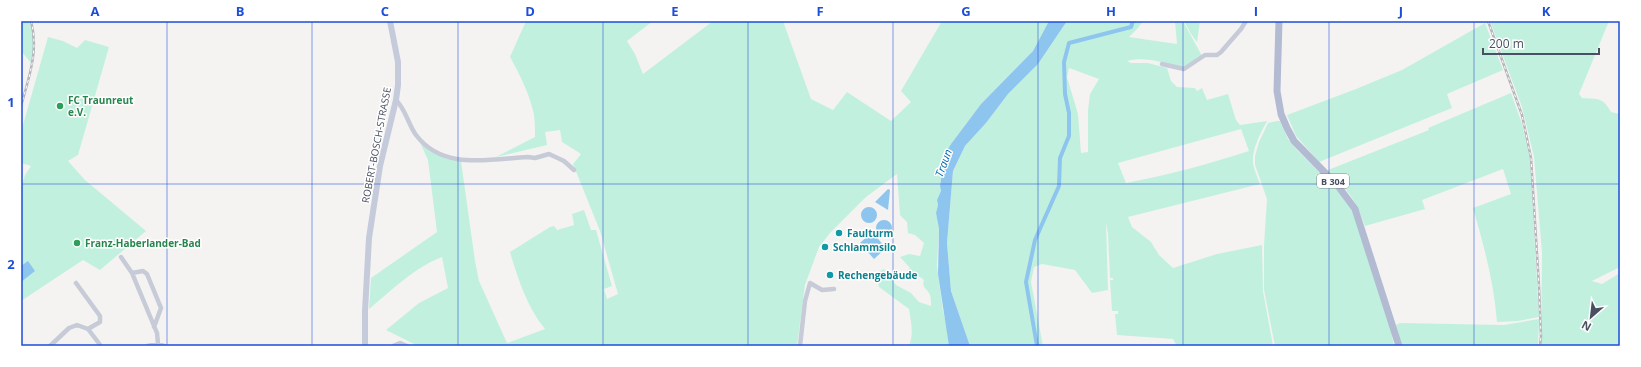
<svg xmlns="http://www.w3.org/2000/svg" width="1641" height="367" viewBox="0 0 1641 367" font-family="'Open Sans',sans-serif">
<rect width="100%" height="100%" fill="#f4f3f2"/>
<path fill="#c1f1de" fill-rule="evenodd" d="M21,21H29C33,34 39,51 31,63L21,51Z
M526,21H653L627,41L635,54L643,74L713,21H783L811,99L833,110L847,92L891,121L911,102L901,91L942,21H1049L1033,51L981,104L951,144L945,154L940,186L941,191L937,200L938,205L936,213L939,229L937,266L943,311L947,326L949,346H909C914,334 911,322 909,309L879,287L876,273L884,269L896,285L911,293L919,302L931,306C931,303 931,299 930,295C928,289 921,288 924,280L920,277L911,279L906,273L910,268L900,257L909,254L920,256L924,243L915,235L908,233L907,222L900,215L897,174L866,197L830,233L819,247L805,285L797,346H418L386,330L419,303L448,288L442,257C414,268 392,290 369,309L371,278L437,232L428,160L418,138L426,147L461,161L475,261L479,281L507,343L545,329C527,307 518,279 510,252L550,227L554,226L557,230L574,225L572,214L584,210L591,230H596L612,286L604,289L607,299L618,294L600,231L573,164L581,154L562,142L560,130L545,132L547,145L496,157L535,137C535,130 535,122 534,115C530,95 520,75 510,57Z
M1067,21H1143L1138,28L1129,37L1177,44L1175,22L1184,23L1202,56L1183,68C1165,63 1145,56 1127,61L1131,63H1148L1167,68L1171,81L1177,87L1195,88L1197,91L1202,88L1207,100L1228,94L1236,120L1240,125L1267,121C1260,134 1252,149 1253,163C1254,170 1258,178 1260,184L1128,217L1132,227L1151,242L1159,255L1173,268L1217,254L1262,245L1263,291L1273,346H1177L1173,339L1117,335L1115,314H1118V311H1112L1110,280H1113V278H1110L1108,234L1106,223L1108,290L1092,293L1075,270L1042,264L1034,267L1031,282L1043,346H970L951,291L947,243L953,171L965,146L986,123L1008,94L1038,64ZM1069,68L1099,79L1090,94L1088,110V152L1081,153L1078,114L1067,77ZM1241,129L1249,151C1209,164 1168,175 1126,183L1118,163Z
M1184,21H1200L1197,42L1191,34Z
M1490,21H1609L1579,94L1582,98C1598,99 1603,97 1611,112L1620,114V267L1592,281L1602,284L1620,273V346H1541L1542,253L1534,157L1522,107Z
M1485,23L1503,70L1447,94L1452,108L1319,162L1296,136L1287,115L1356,89L1402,70Z
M48,37L63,41L77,48L85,40L109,47L78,155L68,161L85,180L146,231L100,270L83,260L21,301V188L25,175L31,166L21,163V132Z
M1511,93L1522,124L1530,159L1539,317L1518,321L1497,322C1494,283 1484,246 1473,208L1511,194L1503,169L1422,200L1425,209L1365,226C1356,199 1347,190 1328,170L1429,130L1428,128Z
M1277,121H1280L1288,139L1297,150L1336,188L1353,212L1390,325L1394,346H1275L1264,290V245L1267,199L1255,165V156L1259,142L1268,123Z
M1539,319L1538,346H1402L1396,325L1400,323L1504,325Z"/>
<path fill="#8ec5ef" d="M1049,21H1067L1038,64L1008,94L986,123L965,146L953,171L947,243L951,291L970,346H949L938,274L939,229L936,213L938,205L937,200L941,191L940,186L945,154L951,144L981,104L1033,51Z
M888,189L890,190L888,210L875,202Z
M861 215a8 8 0 1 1 16 0a8 8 0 1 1-16 0Z
M876 228a8 8 0 1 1 16 0a8 8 0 1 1-16 0Z
M872,232L886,248L874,259L860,243Z
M28,261L35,271L21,282V266Z"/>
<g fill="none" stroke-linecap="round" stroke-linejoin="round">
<path stroke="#8ec5ef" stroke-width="4" d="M1037,346L1026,282L1035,240L1059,186L1060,158L1069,136V113L1065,94L1064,62L1069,43L1131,27L1133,21"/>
<path stroke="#c6cbd7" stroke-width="4.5" d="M1162,64L1184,69L1205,55H1217L1221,52L1241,29L1246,21
M396,100C406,110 408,124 416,135C443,171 490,159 528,157L535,158L549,154L564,161L574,170
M121,257L132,273L157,333L158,344
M132,273L143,271L147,274L161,308L154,327
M76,283L100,316V322L88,329
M50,346L69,328L77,325L88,329L101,346
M147,346L158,344L164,346
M393,346L400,343L407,346
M800,346L805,301L810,283L822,290L834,289"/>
<path stroke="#c5cbdb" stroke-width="6" d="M365,346V311L369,238L380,166L396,100L398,85V62L390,21"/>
<path stroke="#b2bbd1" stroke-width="7" d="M1279,21L1277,91L1281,114L1287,128L1294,141L1338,186L1355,209L1399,346"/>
<defs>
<path id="rail" d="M1488,21L1522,115L1531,158L1539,286L1541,337L1540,346
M21,106C29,77 39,51 31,21"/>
</defs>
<use href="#rail" stroke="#b4b6bc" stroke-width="2.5"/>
<use href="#rail" stroke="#fff" stroke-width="1" stroke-dasharray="3" stroke-linecap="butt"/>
</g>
<path fill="none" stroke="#1d4ed8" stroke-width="1" stroke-opacity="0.55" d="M167,21V346M312,21V346M458,21V346M603,21V346M748,21V346M893,21V346M1038,21V346M1183,21V346M1329,21V346M1474,21V346M21,184H1620"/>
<g fill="#2e9e5b" stroke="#fff" stroke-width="1.5">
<circle cx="60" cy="106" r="4"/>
<circle cx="77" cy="243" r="4"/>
</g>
<g fill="#0f9aa8" stroke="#fff" stroke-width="1.5">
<circle cx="839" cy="233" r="4"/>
<circle cx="825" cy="247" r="4"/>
<circle cx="830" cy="275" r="4"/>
</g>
<g text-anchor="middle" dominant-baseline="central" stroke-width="3" stroke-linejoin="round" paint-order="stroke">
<rect fill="#fff" stroke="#808490" stroke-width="1" x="1317" y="174" width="32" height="14" rx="3"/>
<g font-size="9" font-weight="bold" fill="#495061">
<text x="1333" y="181">B 304</text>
</g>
<g font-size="10" font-weight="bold" fill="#27864d" stroke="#fff" text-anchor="start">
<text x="68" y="100">FC Traunreut<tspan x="68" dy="12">e.V.</tspan></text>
<text x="85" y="243">Franz-Haberlander-Bad</text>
</g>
<g font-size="10" fill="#495061" stroke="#fff">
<text transform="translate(376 145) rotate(-79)">ROBERT-BOSCH-STRASSE</text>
</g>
<g font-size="10" font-weight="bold" fill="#0d838f" stroke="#fff" text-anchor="start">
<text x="847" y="233">Faulturm</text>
<text x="833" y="247">Schlammsilo</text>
<text x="838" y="275">Rechengebäude</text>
</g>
<g font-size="11" font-style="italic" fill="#096ab4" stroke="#fff">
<text transform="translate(943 163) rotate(-70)">Traun</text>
</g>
</g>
<rect width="1641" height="367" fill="none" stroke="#ffffff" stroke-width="44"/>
<g transform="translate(1591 317) rotate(208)" stroke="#ffffff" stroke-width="3" paint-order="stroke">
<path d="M0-3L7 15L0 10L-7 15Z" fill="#495061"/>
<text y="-6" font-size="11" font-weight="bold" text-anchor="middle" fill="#495061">N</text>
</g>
<path d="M1483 48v6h116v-6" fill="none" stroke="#495061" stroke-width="2"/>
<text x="1489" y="48" font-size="12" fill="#495061" stroke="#ffffff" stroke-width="3" paint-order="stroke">200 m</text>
<rect x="22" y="22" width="1597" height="323" fill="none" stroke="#1d4ed8" stroke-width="1.5"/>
<g font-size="13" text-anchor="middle" font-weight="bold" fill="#1d4ed8">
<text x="95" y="16">A</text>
<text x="240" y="16">B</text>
<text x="385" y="16">C</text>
<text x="530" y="16">D</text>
<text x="675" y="16">E</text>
<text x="820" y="16">F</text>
<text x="966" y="16">G</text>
<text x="1111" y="16">H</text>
<text x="1256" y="16">I</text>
<text x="1401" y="16">J</text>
<text x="1546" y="16">K</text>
<text x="11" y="107">1</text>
<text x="11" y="269">2</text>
</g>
</svg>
